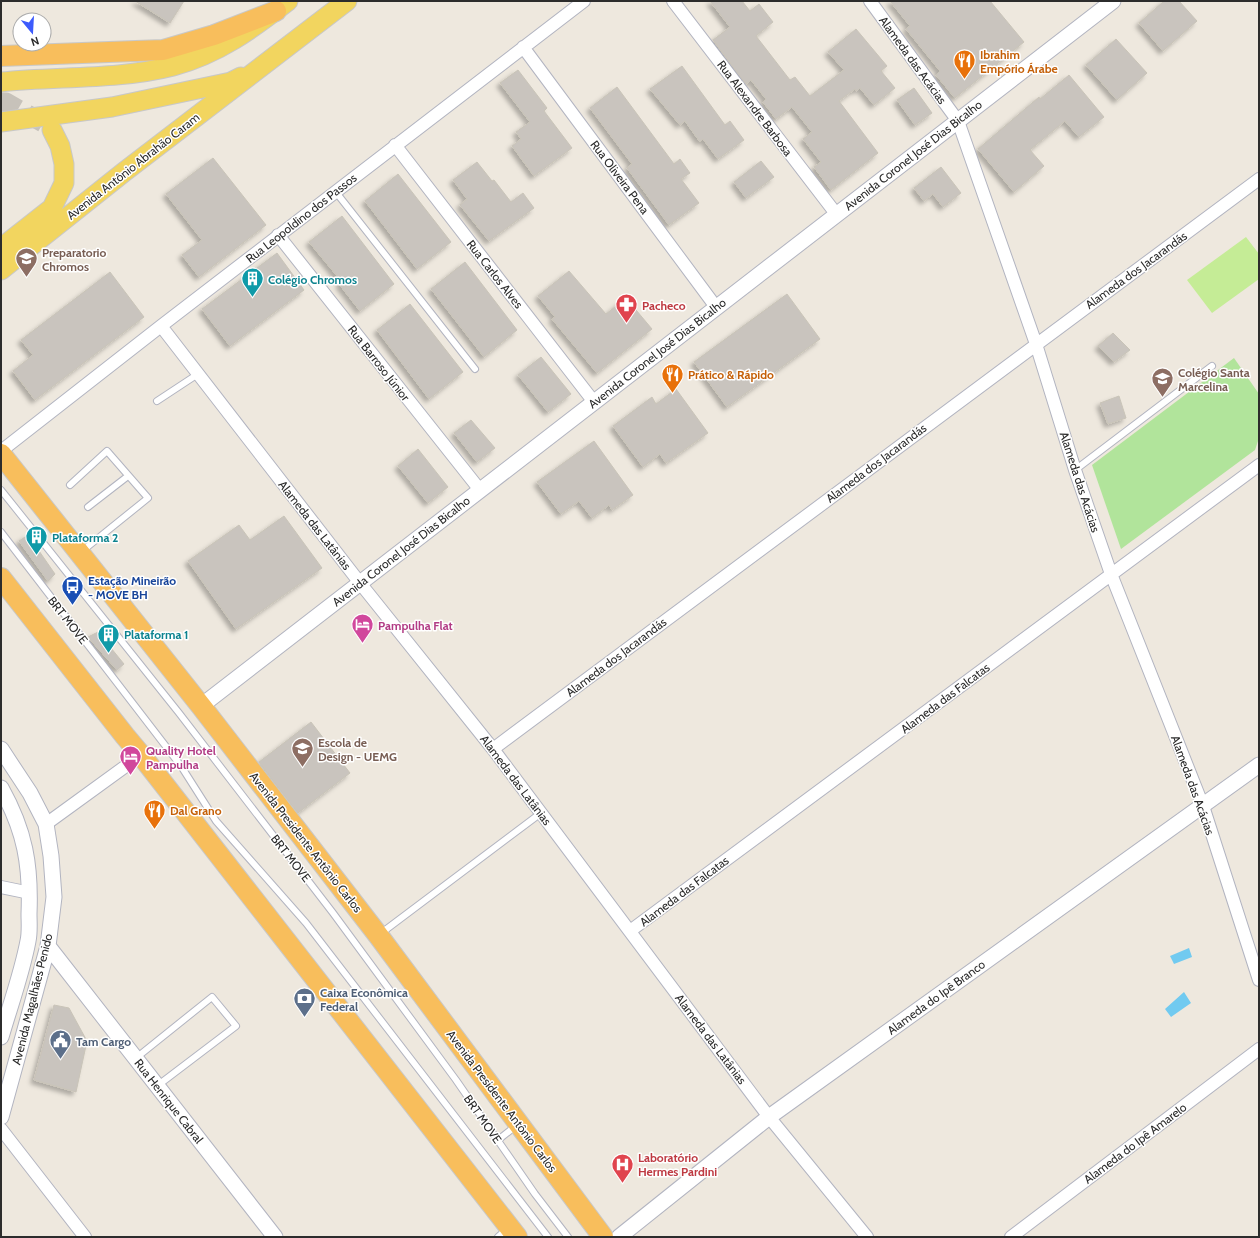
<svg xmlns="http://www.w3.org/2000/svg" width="1260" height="1238" viewBox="0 0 1260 1238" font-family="Cabin,sans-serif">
<defs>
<filter id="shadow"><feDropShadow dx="-3.5" dy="3.5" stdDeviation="2" flood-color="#0004"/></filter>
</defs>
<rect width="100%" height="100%" fill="#eee8de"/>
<path fill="#b1e49b" d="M1234,358L1259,394V438L1255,450L1121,549L1092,465Z"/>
<path fill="#c5ec96" d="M1246,237L1259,254V279L1212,313L1187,280Z"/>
<path fill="#71caf0" d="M1189,948L1192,957L1174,964L1170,956Z
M1184,992L1191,1003L1171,1017L1165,1009Z"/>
<path fill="#c9c4be" stroke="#c9c4b8" filter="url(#shadow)" d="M135,1H184L170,23Z
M710,1H742L750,11L759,4L773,22L756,36L790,80L795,77L810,96L844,70L828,52L856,29L887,66L881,71L895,88L874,105L860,88L856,91L855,89L839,101L878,153L831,190L814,167L821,162L803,139L812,132L792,107L776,119L763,102L766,99L751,80L746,84L713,40L730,27Z
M890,1H990L1024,42L955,98L936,75L940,71L906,29L910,26Z
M1164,1H1179L1197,21L1163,51L1139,23Z
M1116,39L1147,73L1117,100L1086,65Z
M682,66L725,125L730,121L744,140L718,159L703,139L700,142L685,121L680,125L650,89Z
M518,70L547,108L544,111L572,148L534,176L512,146L521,139L516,132L530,122L500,83Z
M1069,75L1104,117L1079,137L1065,121L1030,150L1044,166L1014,192L978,149L1039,97L1040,99Z
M617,87L674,164L680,159L690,173L681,179L699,203L669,225L627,168L632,164L590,108Z
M914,88L932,113L915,125L897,100Z
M213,158L266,225L199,277L182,255L202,240L166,194Z
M761,161L774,177L746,198L734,182Z
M477,162L492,181L494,180L511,202L523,193L534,208L489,241L460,205L467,199L453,180Z
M941,167L961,193L943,207L933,194L924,201L914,188Z
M398,174L451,242L417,269L365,201Z
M342,216L394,284L360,311L339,284L342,282L309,242Z
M277,253L304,290L230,346L202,309Z
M465,262L517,330L484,357L431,289Z
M569,271L606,314L626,298L652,329L597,373L552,319L555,317L538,296Z
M110,272L144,317L35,400L13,371L33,355L21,340Z
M787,294L820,339L727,407L694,362Z
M410,304L463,372L429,399L377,330Z
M1113,333L1130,350L1114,362L1098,346Z
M541,357L571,394L548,412L518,375Z
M676,389L708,433L666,463L660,454L643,467L613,426L652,397L656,404Z
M1119,396L1126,418L1108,424L1100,403Z
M471,420L495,448L477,462L454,433Z
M594,441L633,495L612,510L609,505L592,518L579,501L561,514L537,482Z
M418,449L448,487L428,503L398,466Z
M284,516L322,568L236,629L188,561L239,525L250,540Z
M28,535L55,574L48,581L19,541Z
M98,632L124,664L117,670L88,637Z
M311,722L350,773L298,813L259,762Z
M54,1005L69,1008L87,1041L76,1092L34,1080Z"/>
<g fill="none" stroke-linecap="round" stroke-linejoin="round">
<path stroke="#c7c2ba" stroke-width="19" stroke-dasharray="19 10" stroke-linecap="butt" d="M1,102H6L43,123"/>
<defs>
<path id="service" d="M335,191L475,369
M157,401L198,374
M1075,470L1212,366
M70,485L107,451L148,498L81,552
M1,490L179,713L333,913L456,1080L535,1194L568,1237
M88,507L128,476
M1,532L181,766L216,821L306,923L548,1237
M380,934L541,813
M136,1058L212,997L236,1026L157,1086
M498,1140L517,1125
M498,1237L507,1229"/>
<path id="minor" d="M673,1L837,215
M870,1L958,121L1036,344L1075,470L1111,574L1203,806L1259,980
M523,47L716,307
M395,145L594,402
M278,235L480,490
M161,326L360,583L493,749L769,1117L867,1237
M1,451L161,326L584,1
M493,749L1259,179
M46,824L141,755
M1,887L30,893
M630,931L1259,465
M1,1129L85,1237
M1011,1237L1259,1049"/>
<path id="tertiary" d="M201,706L1113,1
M1,749L30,793L46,824L51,856L54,897L48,946L1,1117
M1,788C25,831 31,865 29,914C29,922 30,932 28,941C22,973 10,1006 1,1037
M48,946L275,1237
M619,1237L769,1117L1259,765"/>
<path id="primary" d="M1,82C58,76 118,80 173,66C218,54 252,29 288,1
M1,122L112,107L231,82L241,77
M1,248L52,208L64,183V164L60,146L52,130
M1,270L124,172L347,1"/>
<path id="trunk" d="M1,56L163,50L214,35L276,11
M1,454L201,706L378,935L603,1237
M1,578L125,736L141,755L517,1237"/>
</defs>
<use href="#service" stroke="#b2b4c0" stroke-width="8"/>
<use href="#minor" stroke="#b2b4c0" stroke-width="14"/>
<use href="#tertiary" stroke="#b2b4c0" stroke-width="17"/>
<use href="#primary" stroke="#c8c8c8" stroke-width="21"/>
<use href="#trunk" stroke="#c8c8c8" stroke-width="22"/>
<use href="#service" stroke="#fff" stroke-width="6"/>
<use href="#minor" stroke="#fff" stroke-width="12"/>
<use href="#tertiary" stroke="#fff" stroke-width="15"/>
<use href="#primary" stroke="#f2d55f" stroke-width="19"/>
<use href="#trunk" stroke="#f8be5c" stroke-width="20"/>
</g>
<defs>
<symbol id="restaurant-pin" viewBox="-11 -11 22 30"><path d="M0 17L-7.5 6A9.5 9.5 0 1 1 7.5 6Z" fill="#e8710a" stroke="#fff"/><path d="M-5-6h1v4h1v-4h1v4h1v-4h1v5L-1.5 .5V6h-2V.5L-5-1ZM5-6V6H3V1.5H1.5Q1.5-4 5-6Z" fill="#fff"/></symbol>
<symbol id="school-pin" viewBox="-11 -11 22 30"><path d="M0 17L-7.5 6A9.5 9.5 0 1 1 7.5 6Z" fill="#8d6e63" stroke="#fff"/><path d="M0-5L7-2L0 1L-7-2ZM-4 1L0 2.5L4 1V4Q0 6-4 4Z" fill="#fff"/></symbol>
<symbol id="building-pin" viewBox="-11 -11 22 30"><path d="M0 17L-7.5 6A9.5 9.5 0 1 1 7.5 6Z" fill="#0f9aa8" stroke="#fff"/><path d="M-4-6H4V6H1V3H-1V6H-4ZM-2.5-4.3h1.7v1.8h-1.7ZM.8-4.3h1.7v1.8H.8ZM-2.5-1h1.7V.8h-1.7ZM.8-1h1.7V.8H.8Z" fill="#fff"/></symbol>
<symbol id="pharmacy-pin" viewBox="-11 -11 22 30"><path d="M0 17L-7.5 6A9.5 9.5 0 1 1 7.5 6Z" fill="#e0444e" stroke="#fff"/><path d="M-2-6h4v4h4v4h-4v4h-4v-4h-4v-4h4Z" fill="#fff"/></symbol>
<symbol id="bus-pin" viewBox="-11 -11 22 30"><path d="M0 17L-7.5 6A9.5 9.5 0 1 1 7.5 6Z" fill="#1a4fb4" stroke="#fff"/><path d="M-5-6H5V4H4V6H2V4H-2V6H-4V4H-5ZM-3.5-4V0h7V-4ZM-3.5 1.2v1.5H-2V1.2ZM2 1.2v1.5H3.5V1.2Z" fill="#fff"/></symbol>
<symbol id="hotel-pin" viewBox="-11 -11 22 30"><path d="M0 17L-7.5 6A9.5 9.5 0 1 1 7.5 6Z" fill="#d1479c" stroke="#fff"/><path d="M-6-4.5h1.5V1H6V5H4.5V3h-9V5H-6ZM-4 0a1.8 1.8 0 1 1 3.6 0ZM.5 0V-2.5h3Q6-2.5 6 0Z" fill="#fff"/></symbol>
<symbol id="university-pin" viewBox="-11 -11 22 30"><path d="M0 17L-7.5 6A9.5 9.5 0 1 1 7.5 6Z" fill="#8d6e63" stroke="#fff"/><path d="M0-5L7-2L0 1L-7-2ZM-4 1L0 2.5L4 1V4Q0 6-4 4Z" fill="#fff"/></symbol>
<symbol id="bank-pin" viewBox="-11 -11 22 30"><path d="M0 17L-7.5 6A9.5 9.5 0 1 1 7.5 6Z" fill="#5c6f8a" stroke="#fff"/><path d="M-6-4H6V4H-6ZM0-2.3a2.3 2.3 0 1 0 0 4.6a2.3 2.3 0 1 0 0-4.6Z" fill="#fff"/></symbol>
<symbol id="civic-pin" viewBox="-11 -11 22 30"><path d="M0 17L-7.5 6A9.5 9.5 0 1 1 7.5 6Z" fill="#5c6f8a" stroke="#fff"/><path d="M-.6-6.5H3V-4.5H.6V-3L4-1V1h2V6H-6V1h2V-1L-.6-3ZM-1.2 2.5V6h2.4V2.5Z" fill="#fff"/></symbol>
<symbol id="hospital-pin" viewBox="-11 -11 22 30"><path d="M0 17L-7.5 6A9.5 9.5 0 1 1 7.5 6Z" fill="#e0444e" stroke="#fff"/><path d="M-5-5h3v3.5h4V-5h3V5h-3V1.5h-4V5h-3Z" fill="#fff"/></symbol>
</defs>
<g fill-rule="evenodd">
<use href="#restaurant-pin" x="952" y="48" width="25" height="34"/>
<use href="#school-pin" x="14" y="246" width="25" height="34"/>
<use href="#building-pin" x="240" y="266" width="25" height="34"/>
<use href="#pharmacy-pin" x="614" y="292" width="25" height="34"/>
<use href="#restaurant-pin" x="660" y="362" width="25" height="34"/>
<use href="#school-pin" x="1150" y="366" width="25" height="34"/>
<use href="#building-pin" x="24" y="524" width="25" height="34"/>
<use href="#bus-pin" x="60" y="574" width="25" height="34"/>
<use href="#hotel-pin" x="350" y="612" width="25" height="34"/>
<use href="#building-pin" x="96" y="622" width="25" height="34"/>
<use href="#university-pin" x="290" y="736" width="25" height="34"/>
<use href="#hotel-pin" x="118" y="744" width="25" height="34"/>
<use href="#restaurant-pin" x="142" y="798" width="25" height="34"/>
<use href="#bank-pin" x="292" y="986" width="25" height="34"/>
<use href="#civic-pin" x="48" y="1028" width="25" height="34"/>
<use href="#hospital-pin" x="610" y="1152" width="25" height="34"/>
</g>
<g text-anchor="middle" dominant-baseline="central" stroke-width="3" stroke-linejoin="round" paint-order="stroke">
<g font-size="12" font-weight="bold" fill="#c56008" stroke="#fff" text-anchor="start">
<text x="980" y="54">Ibrahim<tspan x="980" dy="14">Empório Árabe</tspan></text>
<text x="688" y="374">Prático &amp; Rápido</text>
<text x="170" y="810">Dal Grano</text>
</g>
<g font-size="12" fill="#2c2c2c" stroke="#fff">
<text transform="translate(913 60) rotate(54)">Alameda das Acácias</text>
<text transform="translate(755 108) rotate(53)">Rua Alexandre Barbosa</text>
<text transform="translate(913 155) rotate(-38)">Avenida Coronel José Dias Bicalho</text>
<text transform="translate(133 166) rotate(-38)">Avenida Antônio Abrahão Caram</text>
<text transform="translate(620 177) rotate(53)">Rua Oliveira Pena</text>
<text transform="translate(301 218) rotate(-38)">Rua Leopoldino dos Passos</text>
<text transform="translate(1136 270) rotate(-36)">Alameda dos Jacarandás</text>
<text transform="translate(495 274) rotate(52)">Rua Carlos Alves</text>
<text transform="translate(657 353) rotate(-38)">Avenida Coronel José Dias Bicalho</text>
<text transform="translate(379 363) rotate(52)">Rua Barroso Júnior</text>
<text transform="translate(876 463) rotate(-37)">Alameda dos Jacarandás</text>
<text transform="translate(1080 482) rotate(72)">Alameda das Acácias</text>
<text transform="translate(315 525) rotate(52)">Alameda das Latânias</text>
<text transform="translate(401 551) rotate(-38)">Avenida Coronel José Dias Bicalho</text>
<text transform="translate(68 620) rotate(52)">BRT MOVE</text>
<text transform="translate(616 657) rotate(-37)">Alameda dos Jacarandás</text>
<text transform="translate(945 698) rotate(-37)">Alameda das Falcatas</text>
<text transform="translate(516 780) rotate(53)">Alameda das Latânias</text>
<text transform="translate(1193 785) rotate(70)">Alameda das Acácias</text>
<text transform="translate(306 842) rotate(52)">Avenida Presidente Antônio Carlos</text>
<text transform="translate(291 858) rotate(52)">BRT MOVE</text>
<text transform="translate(684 891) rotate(-37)">Alameda das Falcatas</text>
<text transform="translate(936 997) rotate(-36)">Alameda do Ipê Branco</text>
<text transform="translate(32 999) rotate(-76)">Avenida Magalhães Penido</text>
<text transform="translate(711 1039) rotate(53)">Alameda das Latânias</text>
<text transform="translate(169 1101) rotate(52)">Rua Henrique Cabral</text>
<text transform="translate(502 1101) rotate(53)">Avenida Presidente Antônio Carlos</text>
<text transform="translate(483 1119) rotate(55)">BRT MOVE</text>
<text transform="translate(1135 1143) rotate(-37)">Alameda do Ipê Amarelo</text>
</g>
<g font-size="12" font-weight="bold" fill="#785e54" stroke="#fff" text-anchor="start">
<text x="42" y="252">Preparatorio<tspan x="42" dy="14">Chromos</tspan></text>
<text x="1178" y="372">Colégio Santa<tspan x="1178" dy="14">Marcelina</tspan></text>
<text x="318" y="742">Escola de<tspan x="318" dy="14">Design - UEMG</tspan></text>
</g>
<g font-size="12" font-weight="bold" fill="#0d838f" stroke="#fff" text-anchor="start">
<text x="268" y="279">Colégio Chromos</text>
<text x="52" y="537">Plataforma 2</text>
<text x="124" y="634">Plataforma 1</text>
</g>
<g font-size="12" font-weight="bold" fill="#be3a42" stroke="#fff" text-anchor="start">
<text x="642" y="305">Pacheco</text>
<text x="638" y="1157">Laboratório<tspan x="638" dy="14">Hermes Pardini</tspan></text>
</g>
<g font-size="12" font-weight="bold" fill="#164399" stroke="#fff" text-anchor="start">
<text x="88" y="580">Estação Mineirão<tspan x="88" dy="14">- MOVE BH</tspan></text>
</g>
<g font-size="12" font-weight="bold" fill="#b23c85" stroke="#fff" text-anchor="start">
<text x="378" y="625">Pampulha Flat</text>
<text x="146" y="750">Quality Hotel<tspan x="146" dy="14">Pampulha</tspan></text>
</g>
<g font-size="12" font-weight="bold" fill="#4e5e75" stroke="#fff" text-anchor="start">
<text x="320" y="992">Caixa Econômica<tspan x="320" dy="14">Federal</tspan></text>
<text x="76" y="1041">Tam Cargo</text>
</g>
</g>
<rect width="1260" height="1238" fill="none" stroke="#2c2c2c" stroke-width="4"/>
<g transform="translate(32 32) rotate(162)"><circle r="19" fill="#ffffff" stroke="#ababab"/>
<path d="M0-3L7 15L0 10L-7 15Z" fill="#3d5bfc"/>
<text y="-6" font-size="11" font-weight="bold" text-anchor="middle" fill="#2c2c2c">N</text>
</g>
</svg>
